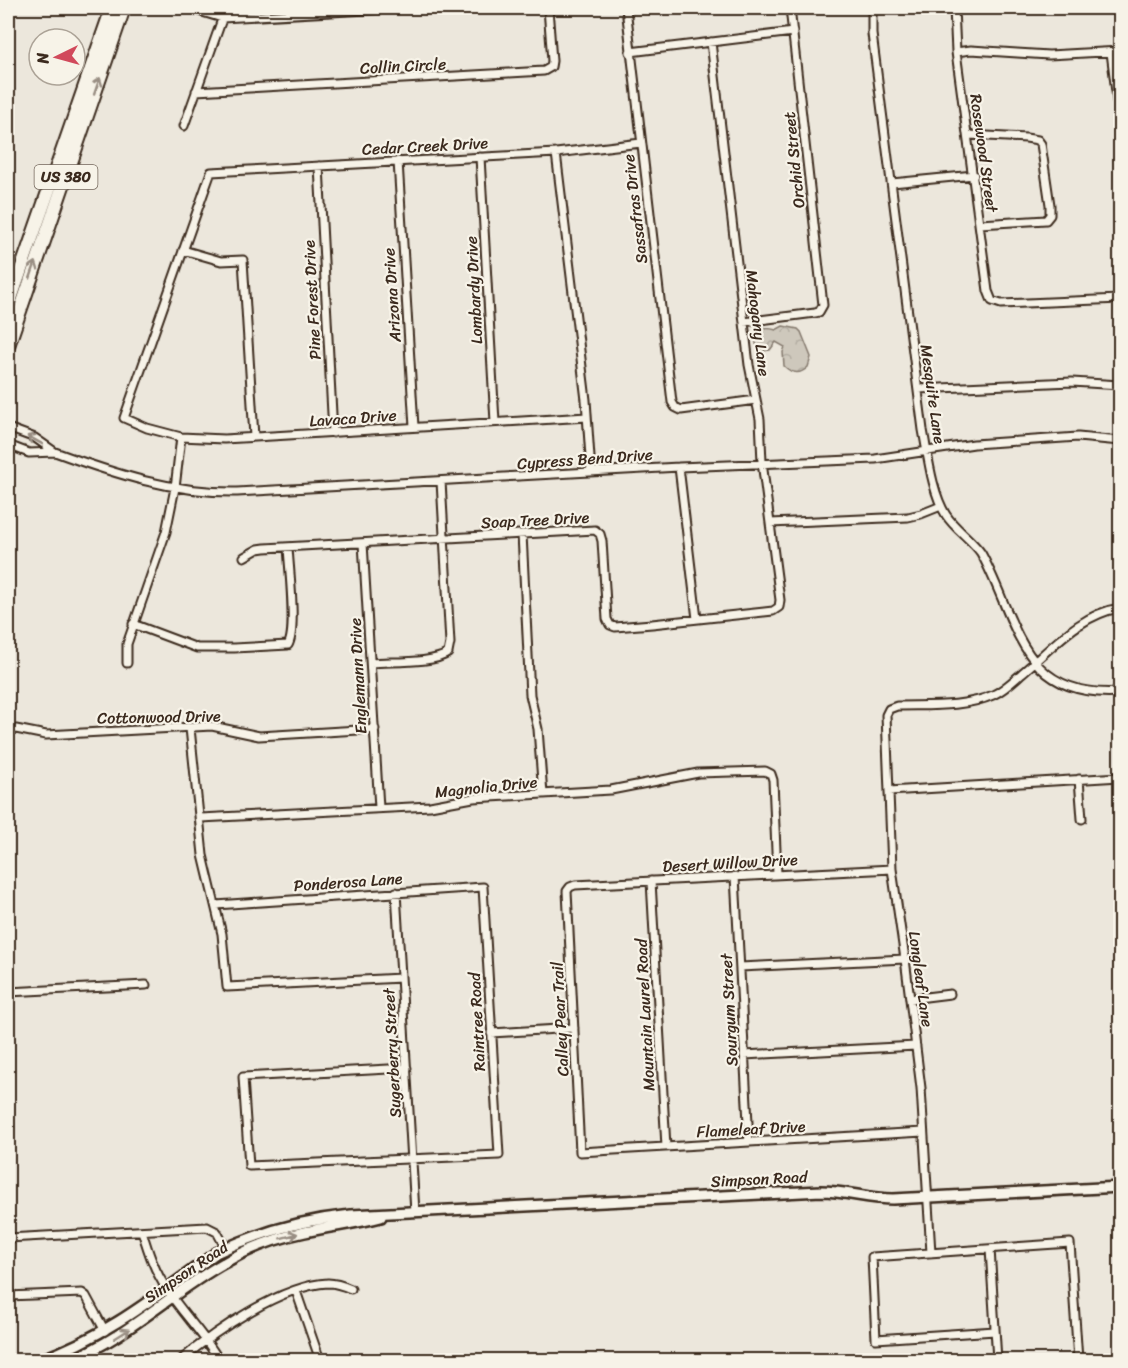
<svg xmlns="http://www.w3.org/2000/svg" width="1128" height="1368" viewBox="0 0 1128 1368" font-family="Sriracha,sans-serif">
<defs>
<pattern id="park-crowns" width="20" height="18" patternUnits="userSpaceOnUse" patternTransform="scale(1.5)"><rect width="20" height="18" fill="#cec8bc"/><path d="M2 6a3 3 0 1 1 6 0M12 15a3 3 0 1 1 6 0" fill="none" stroke="#b2aca1"/></pattern>
</defs>
<rect width="100%" height="100%" fill="#ece7dc"/>
<filter id="ink" filterUnits="userSpaceOnUse"><feTurbulence type="fractalNoise" baseFrequency=".0167" numOctaves="2"/><feDisplacementMap in="SourceGraphic" scale="12" xChannelSelector="R" yChannelSelector="G"/><feConvolveMatrix kernelMatrix="1 2 1 2 8 2 1 2 1" color-interpolation-filters="sRGB"/></filter>
<g filter="url(#ink)">
<path fill="url(#park-crowns)" stroke="#84796d" stroke-width="1.5" d="M783,326L798,329L801,332L811,357L808,367C800,375 792,374 784,366L783,352L785,347L776,342L770,350L762,351L756,344C754,330 763,326 776,330Z"/>
<g fill="none" stroke-linecap="round" stroke-linejoin="round">
<defs>
<path id="street" d="M189,8L222,18L403,8
M626,8L672,402L675,407L681,410L756,400
M872,8V34L923,430C928,456 932,493 946,515C955,529 971,539 981,553C1018,621 1020,699 1120,692
M954,8L956,52L988,291L992,301L1001,304L1120,299
M630,52L793,32
M956,52L971,50L1049,55L1120,51
M1111,52L1120,124
M196,91L544,71L551,67L552,61L548,8
M184,126L226,8
M969,135L1026,138L1038,140L1041,144L1050,205V215L1046,220L980,224
M556,153L586,400L591,472
M480,157L495,422
M398,161L414,427
M319,166L333,433
M892,183L974,175
M183,250L221,261L243,260L254,437
M744,322L815,313L819,312L823,305L790,8
M918,389L1072,382L1120,385
M587,417L224,439L181,437L147,428L124,418L211,172L556,153L641,143
M8,428L35,438L55,452L29,453L8,445
M55,452C115,474 173,493 237,492L679,467L875,459L974,444L1078,437L1120,441
M679,467L697,619
M770,523L908,517L921,514L941,506
M522,534L530,695L538,729L543,794
M363,543L379,808
M244,557L258,549L265,548L595,530L600,534L602,541L607,619L610,625L615,627L652,624L773,611L779,607L780,600L762,462L760,419L749,365L711,42
M133,624L197,648H234L288,645C297,631 289,568 288,547
M127,663V644L166,532L175,488L181,437
M371,663C391,661 433,664 448,653L450,643L441,481
M190,728L203,855L222,934L227,987L401,978
M16,729L46,735L212,726L259,736L375,729
M1079,779L1082,819
M889,791L1120,777
M201,818L430,806L473,798L611,790L698,773L765,771L771,774L773,780L777,874
M892,869L575,885L570,887L567,891L580,1152L923,1132
M735,876L749,1142
M651,881L666,1147
M396,892L415,1212
M216,905L483,887L499,1155L249,1166L243,1077L407,1068
M740,967L905,959
M8,992L146,985
M910,999L950,994
M491,1033L574,1028
M744,1055L916,1046
M142,1231C148,1251 154,1270 166,1288C182,1313 203,1333 219,1360
M8,1238L207,1227L217,1232L226,1249
M990,1249L997,1360
M931,1253L921,1088L905,959L892,869L886,715L889,709L897,706C927,705 964,708 993,695C1004,690 1013,681 1022,673C1052,648 1080,614 1120,608
M296,1291L320,1360
M8,1296L82,1293L86,1296L105,1331
M995,1331L876,1339L872,1257L1070,1243L1078,1360
M181,1360C215,1331 282,1285 328,1283C336,1283 344,1286 351,1289"/>
<path id="secondary" d="M40,1360C106,1337 160,1293 216,1253C259,1232 303,1220 351,1215L821,1191C846,1191 868,1199 893,1199L1120,1187
M70,1360C128,1337 170,1293 224,1263C249,1248 276,1238 305,1232C330,1226 355,1224 381,1217"/>
<path id="highway" d="M8,307L112,8
M8,346L124,8"/>
</defs>
<use href="#street" stroke="#3b2a1e" stroke-width="11"/>
<use href="#secondary" stroke="#3b2a1e" stroke-width="14"/>
<use href="#highway" stroke="#3b2a1e" stroke-width="16"/>
<use href="#street" stroke="#f7f3e8" stroke-width="7"/>
<use href="#secondary" stroke="#f7f3e8" stroke-width="9"/>
<use href="#highway" stroke="#f7f3e8" stroke-width="12"/>
</g>
<defs><path id="oneway-shaft" d="M-6 0H5M1.5-3L5.5 0L1.5 3" fill="none" stroke-width="1.6" stroke-linecap="round" stroke-linejoin="round" transform="scale(1.5)"/></defs>
<g stroke="#998e83">
<use href="#oneway-shaft" transform="translate(97 86) rotate(-71)"/>
<use href="#oneway-shaft" transform="translate(33 270) rotate(-71)"/>
<use href="#oneway-shaft" transform="translate(35 440) rotate(-151)"/>
<use href="#oneway-shaft" transform="translate(289 1236) rotate(-15)"/>
<use href="#oneway-shaft" transform="translate(122 1334) rotate(-32)"/>
</g>
</g>
<g text-anchor="middle" dominant-baseline="central" stroke-width="4.5" stroke-linejoin="round" paint-order="stroke">
<rect fill="#f7f3e8" stroke="#73665b" stroke-width="1.5" x="34.5" y="165" width="63" height="24" rx="4.5"/>
<g font-size="15" font-weight="bold" fill="#3b2a1e">
<text x="66" y="177">US 380</text>
</g>
<g font-size="16" fill="#3b2a1e" stroke="#f7f3e8">
<text transform="translate(403 66) rotate(-3)">Collin Circle</text>
<text transform="translate(425 146) rotate(-3)">Cedar Creek Drive</text>
<text transform="translate(984 153) rotate(82)">Rosewood Street</text>
<text transform="translate(794 160) rotate(-96)">Orchid Street</text>
<text transform="translate(635 209) rotate(-97)">Sassafras Drive</text>
<text transform="translate(474 290) rotate(-93)">Lombardy Drive</text>
<text transform="translate(392 295) rotate(-94)">Arizona Drive</text>
<text transform="translate(312 300) rotate(-93)">Pine Forest Drive</text>
<text transform="translate(758 323) rotate(83)">Mahogany Lane</text>
<text transform="translate(933 394) rotate(82)">Mesquite Lane</text>
<text transform="translate(353 418) rotate(-4)">Lavaca Drive</text>
<text transform="translate(585 459) rotate(-4)">Cypress Bend Drive</text>
<text transform="translate(535 520) rotate(-3)">Soap Tree Drive</text>
<text transform="translate(358 676) rotate(-93)">Englemann Drive</text>
<text transform="translate(159 717) rotate(-1)">Cottonwood Drive</text>
<text transform="translate(486 787) rotate(-6)">Magnolia Drive</text>
<text transform="translate(730 863) rotate(-3)">Desert Willow Drive</text>
<text transform="translate(348 882) rotate(-4)">Ponderosa Lane</text>
<text transform="translate(921 979) rotate(82)">Longleaf Lane</text>
<text transform="translate(729 1010) rotate(-93)">Sourgum Street</text>
<text transform="translate(645 1015) rotate(-93)">Mountain Laurel Road</text>
<text transform="translate(560 1019) rotate(-93)">Calley Pear Trail</text>
<text transform="translate(477 1022) rotate(-93)">Raintree Road</text>
<text transform="translate(392 1053) rotate(-93)">Sugerberry Street</text>
<text transform="translate(751 1129) rotate(-3)">Flameleaf Drive</text>
<text transform="translate(759 1179) rotate(-3)">Simpson Road</text>
<text transform="translate(186 1272) rotate(-34)">Simpson Road</text>
</g>
</g>
<rect width="1128" height="1368" fill="none" stroke="#f7f3e8" stroke-width="30"/>
<rect x="15" y="15" width="1098" height="1338" fill="none" stroke="#3b2a1e" stroke-width="2" filter="url(#ink)"/>
<g transform="translate(57 57) rotate(265)"><circle r="28" fill="#f7f3e8" stroke="#aca397" stroke-width="1.5"/>
<path d="M0-4.5L10 22L0 15L-10 22Z" fill="#d1495b"/>
<text y="-9" font-size="16" font-weight="bold" text-anchor="middle" fill="#3b2a1e">N</text>
</g>
</svg>
